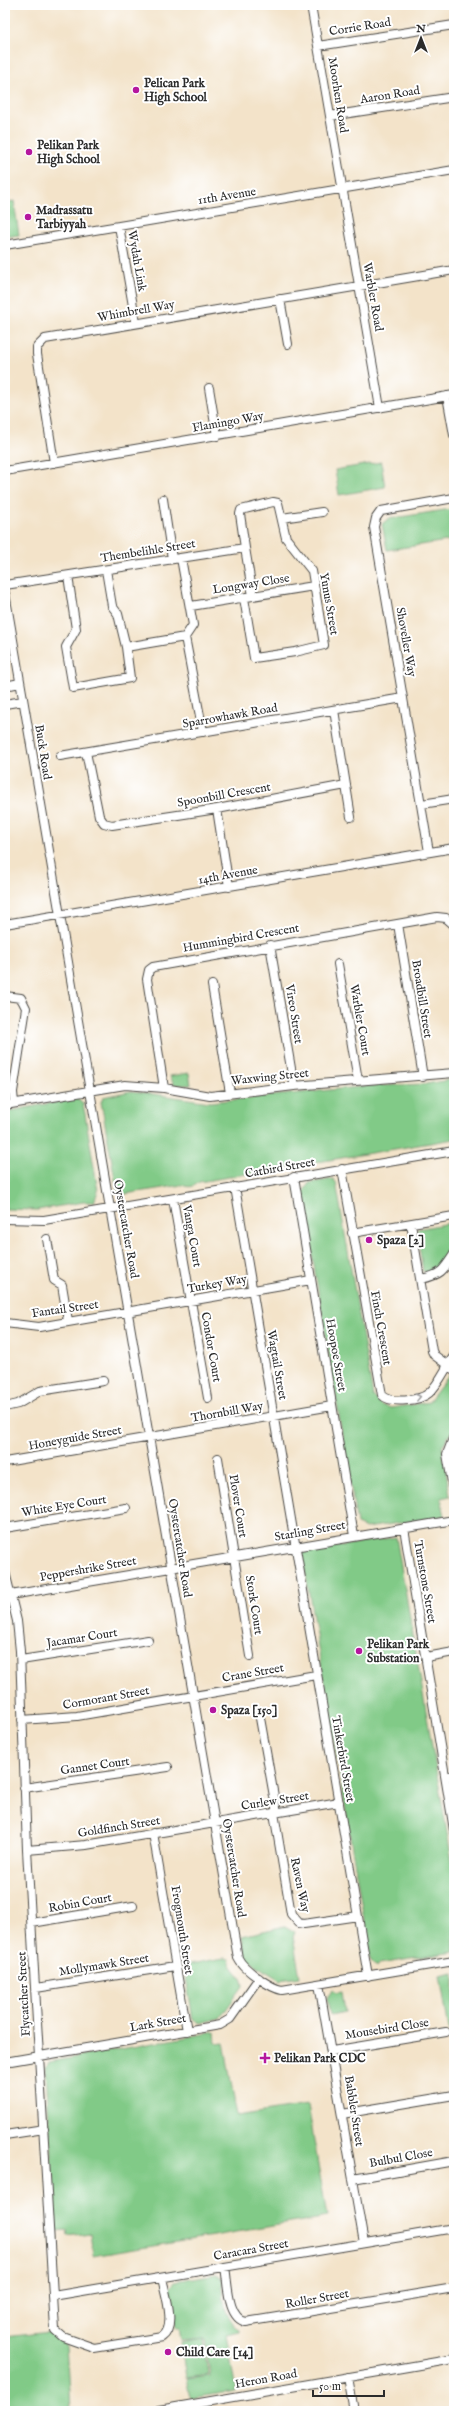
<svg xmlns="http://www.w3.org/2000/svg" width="459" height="2416" viewBox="0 0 459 2416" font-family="'IM FELL English',serif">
<rect width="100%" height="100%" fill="#fff"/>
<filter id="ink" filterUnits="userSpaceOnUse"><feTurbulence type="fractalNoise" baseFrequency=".025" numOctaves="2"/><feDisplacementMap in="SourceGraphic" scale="8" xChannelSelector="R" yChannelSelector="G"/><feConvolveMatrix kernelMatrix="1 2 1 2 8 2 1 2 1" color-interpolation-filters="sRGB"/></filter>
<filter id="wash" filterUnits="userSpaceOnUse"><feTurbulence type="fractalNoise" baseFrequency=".012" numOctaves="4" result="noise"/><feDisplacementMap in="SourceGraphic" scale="16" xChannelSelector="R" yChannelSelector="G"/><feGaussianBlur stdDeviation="0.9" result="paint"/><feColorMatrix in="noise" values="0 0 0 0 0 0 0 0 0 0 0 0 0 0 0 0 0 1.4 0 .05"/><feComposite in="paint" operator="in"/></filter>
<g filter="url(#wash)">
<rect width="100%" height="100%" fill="#f3e3c9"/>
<path fill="#81ca87" stroke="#567a59" d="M14,201L19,235L5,237V203Z
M381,462L385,487L339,495L335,470Z
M451,509L454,510V540L387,550L382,524L388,519Z
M189,1073L191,1085H174L170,1076Z
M454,1079V1139L199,1182C194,1187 189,1188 182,1185L125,1194L123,1197L117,1190L101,1102L103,1097L131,1091L210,1102L369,1086L426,1084Z
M76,1098L83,1104L85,1114L98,1191L94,1202H84L37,1210L5,1209V1112Z
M333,1179L336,1182L373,1396L382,1405L391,1408L429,1402L449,1375L454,1379V1428L442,1446L450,1496L441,1498L445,1516L366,1528L357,1524L302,1194L309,1183Z
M454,1222V1245L437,1271L430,1274L423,1271L417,1233L418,1229Z
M396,1537L454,1873V1952L379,1964L377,1967L371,1961L302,1552Z
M285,1926L295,1932L293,1937L300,1977L280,1980L246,1959L242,1936Z
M224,1958L229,1959C231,1970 243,1975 243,1986L220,2018L200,2023L193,2020L184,1965Z
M454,1973V2059L440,1976Z
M332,1990L336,1992L342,1991L345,2012L330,2015L327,1999Z
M215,2032L216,2043L224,2042L237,2116L308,2105L327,2217L93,2256L90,2233L68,2236L67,2230L55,2231L46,2068L49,2062Z
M216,2274L222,2279C224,2295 223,2321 240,2329V2331L226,2334L236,2391L191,2398L187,2379L210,2376L205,2339L181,2341L179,2327L176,2328L169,2288L175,2281Z
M49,2332L66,2345L70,2408L54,2411H5V2337Z
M203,2339L208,2375L186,2378L181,2343Z"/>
</g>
<g filter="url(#ink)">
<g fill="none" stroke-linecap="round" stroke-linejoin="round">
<defs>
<path id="minor" d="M311,5L380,408
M318,46L454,25
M330,116L454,97
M119,226L136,323
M5,245L454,170
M280,299L288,344
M209,388L217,436
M447,396L454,435
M54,463L37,354V347L45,339L454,270
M5,471L454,395
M163,499L172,559
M282,518L322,512
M68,576L76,629L66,647L73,688L130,678L126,647L118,614L112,606L106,570
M5,585L245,548L253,596
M5,593L238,1958C243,1969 270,1988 282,1990L454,1961
M244,598L254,658L295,652L324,645L312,571L286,538L278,503L273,502L241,510L240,514L245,548
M191,606L314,586
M185,637L203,732
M126,647L185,637L193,625L181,558
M5,686L20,683
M5,704L23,701
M334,710L351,817
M86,752L99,816L104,823L112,825L217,809L346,785
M60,756L403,698
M422,804L454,799
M217,809L229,887
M429,852L374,527L376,518L381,511L454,498
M5,924L454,848
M398,924L423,1077
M270,945L294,1086
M338,964L358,1080
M212,985L230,1093
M5,996L21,998L26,1008L13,1092L14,1103
M164,1088L147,979L149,970L153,967L437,917L446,918L454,925
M5,1105L125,1085L164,1088L210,1096L294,1086L454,1073
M342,1169L382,1395C390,1404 420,1401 429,1393C439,1384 446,1367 454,1356
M294,1177L354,1536
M235,1187L368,1976
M173,1199L208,1398
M5,1219L44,1220L454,1151
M411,1224L432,1351L434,1355L454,1370
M352,1233L454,1216
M47,1239L54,1280L62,1285L68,1321
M421,1279C441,1275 443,1271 454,1254
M5,1323L39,1327L311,1280
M5,1407L18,1404L40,1391L103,1381
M454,1436L447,1454L454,1494
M218,1458L250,1656
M5,1462L332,1406
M5,1528L126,1508
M404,1528L454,1830
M5,1572L17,1621L20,1651L27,1850L55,2330L63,2337L94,2348L162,2337C177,2327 165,2293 162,2278
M5,1596L454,1520
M426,1657L454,1652
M21,1660L148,1640
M260,1718L277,1813
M22,1720L77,1716L316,1675
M446,1777L454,1775
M24,1788L168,1767
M274,1813L291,1914L299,1923L304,1924L358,1916
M153,1833L187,2031
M27,1850L86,1845L339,1802
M32,1923L133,1906
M319,1984L364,2243
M36,1988L175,1966
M332,2051L446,2032
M5,2062L220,2025L230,2019L259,1978
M342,2114L454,2095
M5,2135L44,2129
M353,2179L454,2161
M225,2267C228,2283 227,2318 246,2322L454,2288
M53,2296L454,2228
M348,2377L354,2411
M153,2411L454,2359"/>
</defs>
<use href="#minor" stroke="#494743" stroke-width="10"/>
<use href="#minor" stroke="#fff" stroke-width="8"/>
</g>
<defs><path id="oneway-chevron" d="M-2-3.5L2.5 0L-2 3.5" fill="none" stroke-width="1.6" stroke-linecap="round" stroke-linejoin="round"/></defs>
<use stroke="#a0a0a0" href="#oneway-chevron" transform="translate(418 1397) rotate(-14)"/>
</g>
<g fill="#b5179e" stroke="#fff" stroke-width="1.5">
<circle cx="136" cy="90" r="4"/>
<circle cx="29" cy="152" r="4"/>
<circle cx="28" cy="217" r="4"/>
<circle cx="369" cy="1240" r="4"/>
<circle cx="359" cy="1651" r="4"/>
<circle cx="213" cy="1710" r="4"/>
<path d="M263 2052h4v4h4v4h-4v4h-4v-4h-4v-4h4z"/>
<circle cx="168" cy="2352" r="4"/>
</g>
<g text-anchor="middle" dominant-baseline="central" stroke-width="4" stroke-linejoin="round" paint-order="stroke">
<g font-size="12" fill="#2b2b2b" stroke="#fff">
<text transform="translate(360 27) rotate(-9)">Corrie Road</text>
<text transform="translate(338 95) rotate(81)">Moorhen Road</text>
<text transform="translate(390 95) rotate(-9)">Aaron Road</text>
<text transform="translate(227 196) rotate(-9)">11th Avenue</text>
<text transform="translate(137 261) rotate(80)">Wydah Link</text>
<text transform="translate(373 297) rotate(80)">Warbler Road</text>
<text transform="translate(136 311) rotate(-10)">Whimbrell Way</text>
<text transform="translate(228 422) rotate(-10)">Flamingo Way</text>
<text transform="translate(148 551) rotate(-9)">Thembelihle Street</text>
<text transform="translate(251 584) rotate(-9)">Longway Close</text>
<text transform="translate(329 604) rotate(80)">Yunus Street</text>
<text transform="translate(406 642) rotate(80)">Shoveller Way</text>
<text transform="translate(230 716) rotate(-10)">Sparrowhawk Road</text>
<text transform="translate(43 752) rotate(81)">Buck Road</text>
<text transform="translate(224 795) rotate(-10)">Spoonbill Crescent</text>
<text transform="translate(228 875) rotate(-10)">14th Avenue</text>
<text transform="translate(241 938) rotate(-10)">Hummingbird Crescent</text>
<text transform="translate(422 999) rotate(81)">Broadbill Street</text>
<text transform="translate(294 1014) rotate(81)">Vireo Street</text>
<text transform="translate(360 1020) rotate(80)">Warbler Court</text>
<text transform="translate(270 1077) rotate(-6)">Waxwing Street</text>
<text transform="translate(280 1168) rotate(-10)">Catbird Street</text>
<text transform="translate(126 1229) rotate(80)">Oystercatcher Road</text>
<text transform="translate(192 1236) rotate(80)">Vanga Court</text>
<text transform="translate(217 1284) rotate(-10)">Turkey Way</text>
<text transform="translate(65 1309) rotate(-8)">Fantail Street</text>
<text transform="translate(381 1328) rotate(80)">Finch Crescent</text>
<text transform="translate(211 1347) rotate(80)">Condor Court</text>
<text transform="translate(336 1355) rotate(80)">Hoopoe Street</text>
<text transform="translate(277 1365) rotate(80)">Wagtail Street</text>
<text transform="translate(227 1412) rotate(-10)">Thornbill Way</text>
<text transform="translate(75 1438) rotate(-10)">Honeyguide Street</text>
<text transform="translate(64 1506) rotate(-9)">White Eye Court</text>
<text transform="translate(238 1506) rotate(81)">Plover Court</text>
<text transform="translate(310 1531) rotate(-10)">Starling Street</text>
<text transform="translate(180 1548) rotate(81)">Oystercatcher Road</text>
<text transform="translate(88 1569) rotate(-10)">Peppershrike Street</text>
<text transform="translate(425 1582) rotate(80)">Turnstone Street</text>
<text transform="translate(254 1605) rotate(81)">Stork Court</text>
<text transform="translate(82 1638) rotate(-9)">Jacamar Court</text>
<text transform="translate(253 1673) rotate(-10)">Crane Street</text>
<text transform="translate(106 1698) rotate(-10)">Cormorant Street</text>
<text transform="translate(343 1759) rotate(80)">Tinkerbird Street</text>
<text transform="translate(95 1766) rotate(-8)">Gannet Court</text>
<text transform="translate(275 1801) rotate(-9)">Curlew Street</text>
<text transform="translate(119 1827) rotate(-9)">Goldfinch Street</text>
<text transform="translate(234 1868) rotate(81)">Oystercatcher Road</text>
<text transform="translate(300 1885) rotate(78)">Raven Way</text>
<text transform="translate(80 1903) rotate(-10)">Robin Court</text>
<text transform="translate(182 1930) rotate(81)">Frogmouth Street</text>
<text transform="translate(104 1965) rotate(-9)">Mollymawk Street</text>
<text transform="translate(24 1994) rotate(-93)">Flycatcher Street</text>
<text transform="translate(158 2023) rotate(-10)">Lark Street</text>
<text transform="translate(387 2029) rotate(-9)">Mousebird Close</text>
<text transform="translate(354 2111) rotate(81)">Babbler Street</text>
<text transform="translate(401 2158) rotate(-10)">Bulbul Close</text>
<text transform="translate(251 2250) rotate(-10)">Caracara Street</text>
<text transform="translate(317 2299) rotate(-10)">Roller Street</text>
<text transform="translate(266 2379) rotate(-10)">Heron Road</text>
</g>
<g font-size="12" font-weight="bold" fill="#2b2b2b" stroke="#fff" text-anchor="start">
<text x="144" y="83">Pelican Park<tspan x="144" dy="14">High School</tspan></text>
<text x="37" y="145">Pelikan Park<tspan x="37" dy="14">High School</tspan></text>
<text x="36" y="210">Madrassatu<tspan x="36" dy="14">Tarbiyyah</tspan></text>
<text x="377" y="1240">Spaza [2]</text>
<text x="367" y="1644">Pelikan Park<tspan x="367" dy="14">Substation</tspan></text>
<text x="221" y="1710">Spaza [150]</text>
<text x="274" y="2058">Pelikan Park CDC</text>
<text x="176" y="2352">Child Care [14]</text>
</g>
</g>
<rect width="459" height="2416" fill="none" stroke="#fff" stroke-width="20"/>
<g transform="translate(421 38)" stroke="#ffffff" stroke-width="3" paint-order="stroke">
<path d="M0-3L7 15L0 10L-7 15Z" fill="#2b2b2b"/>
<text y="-6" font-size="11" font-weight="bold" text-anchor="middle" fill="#2b2b2b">N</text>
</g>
<path d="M313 2390v6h71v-6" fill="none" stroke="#2b2b2b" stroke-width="2"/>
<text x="319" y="2390" font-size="12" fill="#2b2b2b" stroke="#ffffff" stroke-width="3" paint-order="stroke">50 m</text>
</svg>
